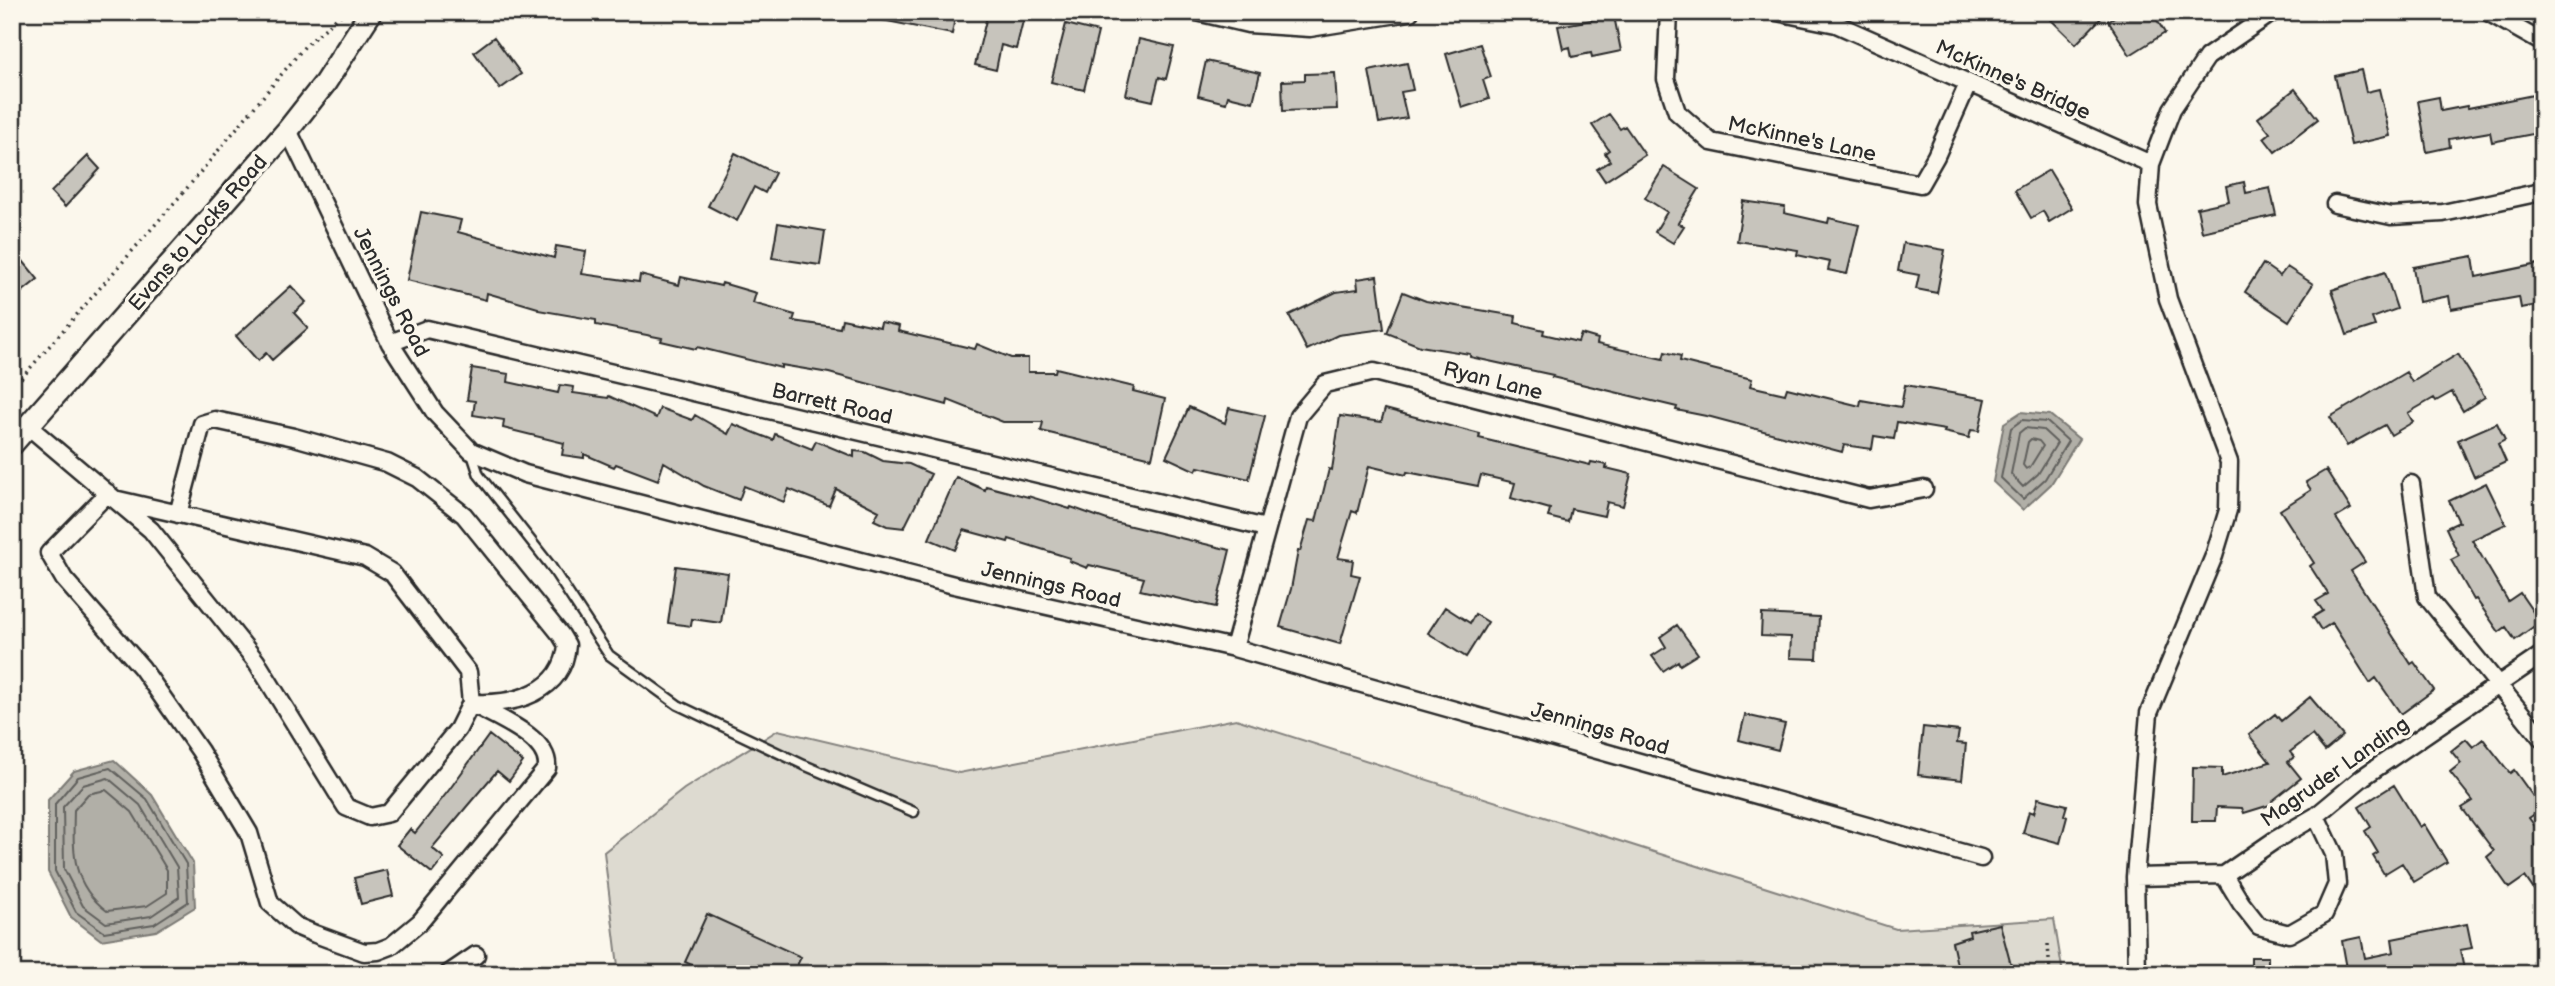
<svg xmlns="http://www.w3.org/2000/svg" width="2555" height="986" viewBox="0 0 2555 986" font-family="'Balsamiq Sans',sans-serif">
<rect width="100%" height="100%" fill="#fbf7ec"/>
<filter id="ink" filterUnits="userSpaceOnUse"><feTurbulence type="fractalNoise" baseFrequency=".0143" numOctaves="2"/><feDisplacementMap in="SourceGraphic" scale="14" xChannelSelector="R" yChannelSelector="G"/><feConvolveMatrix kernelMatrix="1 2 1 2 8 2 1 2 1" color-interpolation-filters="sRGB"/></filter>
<g filter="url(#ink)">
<path fill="#dddad0" stroke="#84827e" stroke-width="2" d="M1236,719L1896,929L2054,919L2063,974H619L604,852L684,789L778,730L959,773Z"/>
<path fill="#b1afa7" stroke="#7b7a75" stroke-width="2" d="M2021,412L2050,415L2079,439L2051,484L2023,510L1993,482L2004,423Z
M114,760L152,795L193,863L195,907L156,931L101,940L71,917L48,872V800L74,771Z"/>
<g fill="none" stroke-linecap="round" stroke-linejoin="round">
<path stroke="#61605d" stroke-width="2" d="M2022,420L2047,422L2068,441L2045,479L2023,499L2001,478L2011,428Z
M2025,428L2043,430L2057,443L2038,474L2023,487L2011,474L2019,433Z
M2031,439L2039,441L2043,446L2030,467L2026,469L2023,465L2028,442Z
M110,768L147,799L186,864L188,902L154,924L104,932L76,912L55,871V804L78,777Z
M108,778L140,805L177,867L179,897L151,916L106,923L83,906L64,869L63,807L83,785Z
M106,790L132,812L167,870V893L147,906L107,911C71,884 73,852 74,810L88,794Z"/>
</g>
<path fill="#c7c4bc" stroke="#2b2b2b" stroke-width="2" d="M883,12H956L952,34L882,20Z
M988,12H1003L1024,17L1016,49L1001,45L996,70L975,65Z
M2043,12H2107L2076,44Z
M2122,12H2152L2165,33L2130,55L2108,21Z
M1614,16L1621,51L1592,57L1591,53L1572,57L1570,47L1563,49L1558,26Z
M1066,24L1098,32L1084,90L1051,82Z
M494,37L521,74L500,89L474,52Z
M1139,39L1174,47L1166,79L1159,77L1153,101L1126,95Z
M1480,44L1491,77L1483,80L1489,99L1462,108L1446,54Z
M1206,61L1260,73L1253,102L1228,96L1226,103L1198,96Z
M1407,63L1413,90L1401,92L1407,118L1379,123L1369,71Z
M2361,70L2366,92L2379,89L2390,136L2351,145L2335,76Z
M1335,73L1337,109L1283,111L1282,81L1305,80V74Z
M2295,89L2318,119L2275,152L2264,138L2270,133L2258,118Z
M2543,93V132L2492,142L2490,132L2449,139L2450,147L2427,152L2418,101L2439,97L2441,111L2467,106L2468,108Z
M1609,114L1620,129L1625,126L1645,155L1605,181L1597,169L1610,161L1605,153L1609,150L1592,125Z
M735,153L775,173L765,193L754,187L737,221L708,206Z
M88,156L100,169L65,207L51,192Z
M1664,167L1699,189L1678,223L1684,226L1673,243L1655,232L1667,212L1645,198Z
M2049,170L2072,208L2049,222L2043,211L2031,218L2015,190Z
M2244,182L2246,193L2270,188L2276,215L2202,232L2197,208L2229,201L2226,186Z
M1743,201L1785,207L1784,213L1828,223L1829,218L1859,225L1847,274L1828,270L1830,262L1797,255L1798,250L1737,241Z
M421,212L461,220L458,232L554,258L556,246L586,251L582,274L639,282L640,275L679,285L681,277L721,286L722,283L756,293L753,303L795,315L793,321L840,328L842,319L880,327L881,322L899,326L898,331L975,349L977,344L1011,358H1028V372H1055L1056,368L1134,387L1133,391L1165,399L1152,458L1041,431L1043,422H1003L948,400L947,405L829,373L781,365V368L697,347L696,349L661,341L662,338L596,325V320L538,310V308L487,293L486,300L407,280Z
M778,223L825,231L820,265L772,258Z
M1903,243L1945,250L1937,293L1916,289L1919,275L1898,271Z
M2473,256L2476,277L2543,263V304L2521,308L2519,297L2451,309L2449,296L2419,302L2413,267Z
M23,261L38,279L12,300V270Z
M2263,264L2280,276L2287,267L2313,284L2289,321L2245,292Z
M2385,272L2397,309L2372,318L2375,326L2347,335L2332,290Z
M1377,276L1384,329L1338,335L1307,350L1289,315L1336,292L1358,289L1357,279Z
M291,286L306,302L294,313L308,328L272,360L266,353L258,361L236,336Z
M1403,292L1426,301L1516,316L1515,323L1544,330L1543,334L1578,342L1581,334L1598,339L1597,344L1663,359L1665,352L1681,356L1680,361L1752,379L1750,386L1785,394L1787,388L1860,406L1861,400L1901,407L1905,385L1986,399L1979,431L1971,430L1969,438L1944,432L1945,430L1897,422L1894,439L1874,436L1872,449L1844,445L1842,452L1711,417L1676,410L1677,407L1552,377L1553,375L1470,357V354L1420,346L1387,333Z
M2458,354L2485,397L2463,411L2452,392L2436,401L2434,398L2408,413L2413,422L2391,435L2385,425L2347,446L2330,417L2406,372L2412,382Z
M472,368L509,374L508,382L558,393L560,385L574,387L573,393L608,398L609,396L656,418L660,408L692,420L695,415L728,434L733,424L773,440L775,434L812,449L816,441L854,457V451L865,452L883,461L909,464L931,474L904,528L887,526L874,520L879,511L836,489L829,506L789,489L784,502L744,486L739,500L704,486L664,462L658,480L616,464L614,467L584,454V458L562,455L564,443L503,428L504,420L473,415L475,401L467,400Z
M1189,407L1225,423L1229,408L1265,416L1249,479L1198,467L1196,471L1166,457Z
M1385,409L1480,434L1479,438L1590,465L1591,462L1607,465L1606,468L1631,474L1623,506L1607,502L1604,516L1571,509L1568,522L1548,517L1550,509L1511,498L1515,483L1481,475L1478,486L1407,472L1406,475L1369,466L1357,513L1352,511L1338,558L1353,560L1351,574L1360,576L1340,644L1280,627L1291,589L1298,551H1300L1309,520L1316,521L1329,469L1332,470L1340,416L1381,422Z
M2497,423L2505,440L2498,444L2506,462L2474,477L2458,440Z
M2326,470L2351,509L2336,518L2365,562L2351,571L2411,664L2414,662L2434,690L2401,714L2376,678L2370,683L2332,623L2321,630L2313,617L2323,611L2316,601L2328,594L2310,566L2314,563L2280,510L2311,490L2306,482Z
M956,477L985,490L986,486L1028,497V496L1070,509L1071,507L1110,521L1230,550L1216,607L1140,590L1144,578L1089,565L1087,568L1069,561L1070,558L1009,539L1008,542L964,530L955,550L929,539Z
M2486,483L2506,524L2472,540L2508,601L2520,593L2540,622L2515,640L2506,627L2499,632L2476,599L2474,600L2451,560L2459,556L2446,528L2459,522L2449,501Z
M676,566L728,573L721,623L692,619L691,626L668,623Z
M1445,607L1470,623L1475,614L1488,622L1466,657L1428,633Z
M1762,614L1819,617L1817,659L1790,658L1791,637L1761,636Z
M1677,625L1698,654L1680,665L1678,661L1663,671L1652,656L1666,647L1660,637Z
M2310,697L2343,736L2325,751L2312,735L2290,752L2294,757L2288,762L2301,778L2272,801L2273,804L2244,813L2242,808L2217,807L2216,821H2192L2193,767L2222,768V777L2270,762L2249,735L2275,714L2281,721Z
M1745,715L1785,724L1778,750L1739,740Z
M1923,727L1959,731L1957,743L1966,744L1962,780L1918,775Z
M489,735L523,762L509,781L497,771L468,805L432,848L444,858L432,873L397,845L410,829L415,833L449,790Z
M2466,739L2473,747L2483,739L2510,773L2514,770L2542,809L2529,818L2543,837L2535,845L2543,856V903L2525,877L2509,888L2487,857L2494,851L2462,808L2473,801L2450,772L2461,763L2451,751Z
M2394,785L2420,827L2424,824L2447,862L2414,882L2402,863L2384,874L2373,856L2378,853L2365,831L2371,827L2359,807Z
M2038,798L2067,805L2064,815L2067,817L2060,843L2023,833L2029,811L2034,813Z
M387,870L393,896L361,904L354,878Z
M707,914L801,957L793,974H712L685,962Z
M2000,924L2012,969L2011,974H1959L1952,942L1970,936L1969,931Z
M2467,924L2472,948L2460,950L2465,974H2348L2342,941L2361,937L2365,958L2394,952L2392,939Z
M2251,957H2268V974H2251Z"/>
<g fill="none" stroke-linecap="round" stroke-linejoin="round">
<defs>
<path id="lane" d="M472,454L479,475L550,565L609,655L678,705L804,765L914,812"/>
<path id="street" d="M1197,12L1248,24L1310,28L1410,12
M1669,12L1666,79L1677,112L1711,142L1920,184L1936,156L1968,84
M1777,12L1836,24L2151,164
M2488,12L2543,43
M288,130L390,343L435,413L471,451L525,474L954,585L1234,648L1981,858
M2335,204L2391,216L2443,213L2536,193L2543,189
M390,343L427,329L1266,528
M28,426L151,530L256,661L346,807L370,817L389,813L458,729L471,703L468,672L392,573L365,557L114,499
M2411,484L2427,597L2543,740
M108,493L49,553L64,579L142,668L200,751L249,833L270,903L296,926L315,934L364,952L378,951L391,946L420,922L547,768C550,737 495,717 471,703
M178,514L202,424L215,420L294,437L387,463L417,478L464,515L561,635L567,645C563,693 514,705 474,703
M1234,648L1298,416L1325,384L1374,372L1869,499L1924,489
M2224,875L2241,903L2259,926L2289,934L2324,914L2337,884L2334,854L2316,816
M2135,877L2224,875L2275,840L2316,816L2363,777L2543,654
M448,974L476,955
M2137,974L2135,877L2149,713L2214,556L2228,510L2229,462L2168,299L2148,205L2151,164L2172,109L2207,57L2273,12"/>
<path id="secondary" d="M12,444L288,130L325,83L371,12"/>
</defs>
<use href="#lane" stroke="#2b2b2b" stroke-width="13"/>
<use href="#street" stroke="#2b2b2b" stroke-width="21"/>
<use href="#secondary" stroke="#2b2b2b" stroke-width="26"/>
<path stroke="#2b2b2b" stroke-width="3.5" stroke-dasharray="2 5" stroke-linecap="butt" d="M12,389L188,187L305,46L344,12
M2048,944L2050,974"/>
<use href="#lane" stroke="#fbf7ec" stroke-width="8"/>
<use href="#street" stroke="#fbf7ec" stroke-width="16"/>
<use href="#secondary" stroke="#fbf7ec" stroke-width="21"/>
</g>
</g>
<g text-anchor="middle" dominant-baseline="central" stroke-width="7" stroke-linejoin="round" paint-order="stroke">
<g font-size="21" fill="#2b2b2b" stroke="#fbf7ec">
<text transform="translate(2013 80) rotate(24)">McKinne's Bridge</text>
<text transform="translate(1802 139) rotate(12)">McKinne's Lane</text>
<text transform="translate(198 233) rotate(-49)">Evans to Locks Road</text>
<text transform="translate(391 292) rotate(63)">Jennings Road</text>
<text transform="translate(1493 381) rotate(14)">Ryan Lane</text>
<text transform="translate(832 404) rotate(13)">Barrett Road</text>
<text transform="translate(1051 585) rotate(13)">Jennings Road</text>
<text transform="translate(1600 729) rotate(16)">Jennings Road</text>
<text transform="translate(2335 772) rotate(-35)">Magruder Landing</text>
</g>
</g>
<rect width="2555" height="986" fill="none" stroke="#fbf7ec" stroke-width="42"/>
<rect x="21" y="21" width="2513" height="944" fill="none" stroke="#2b2b2b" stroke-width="2.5" filter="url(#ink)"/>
</svg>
